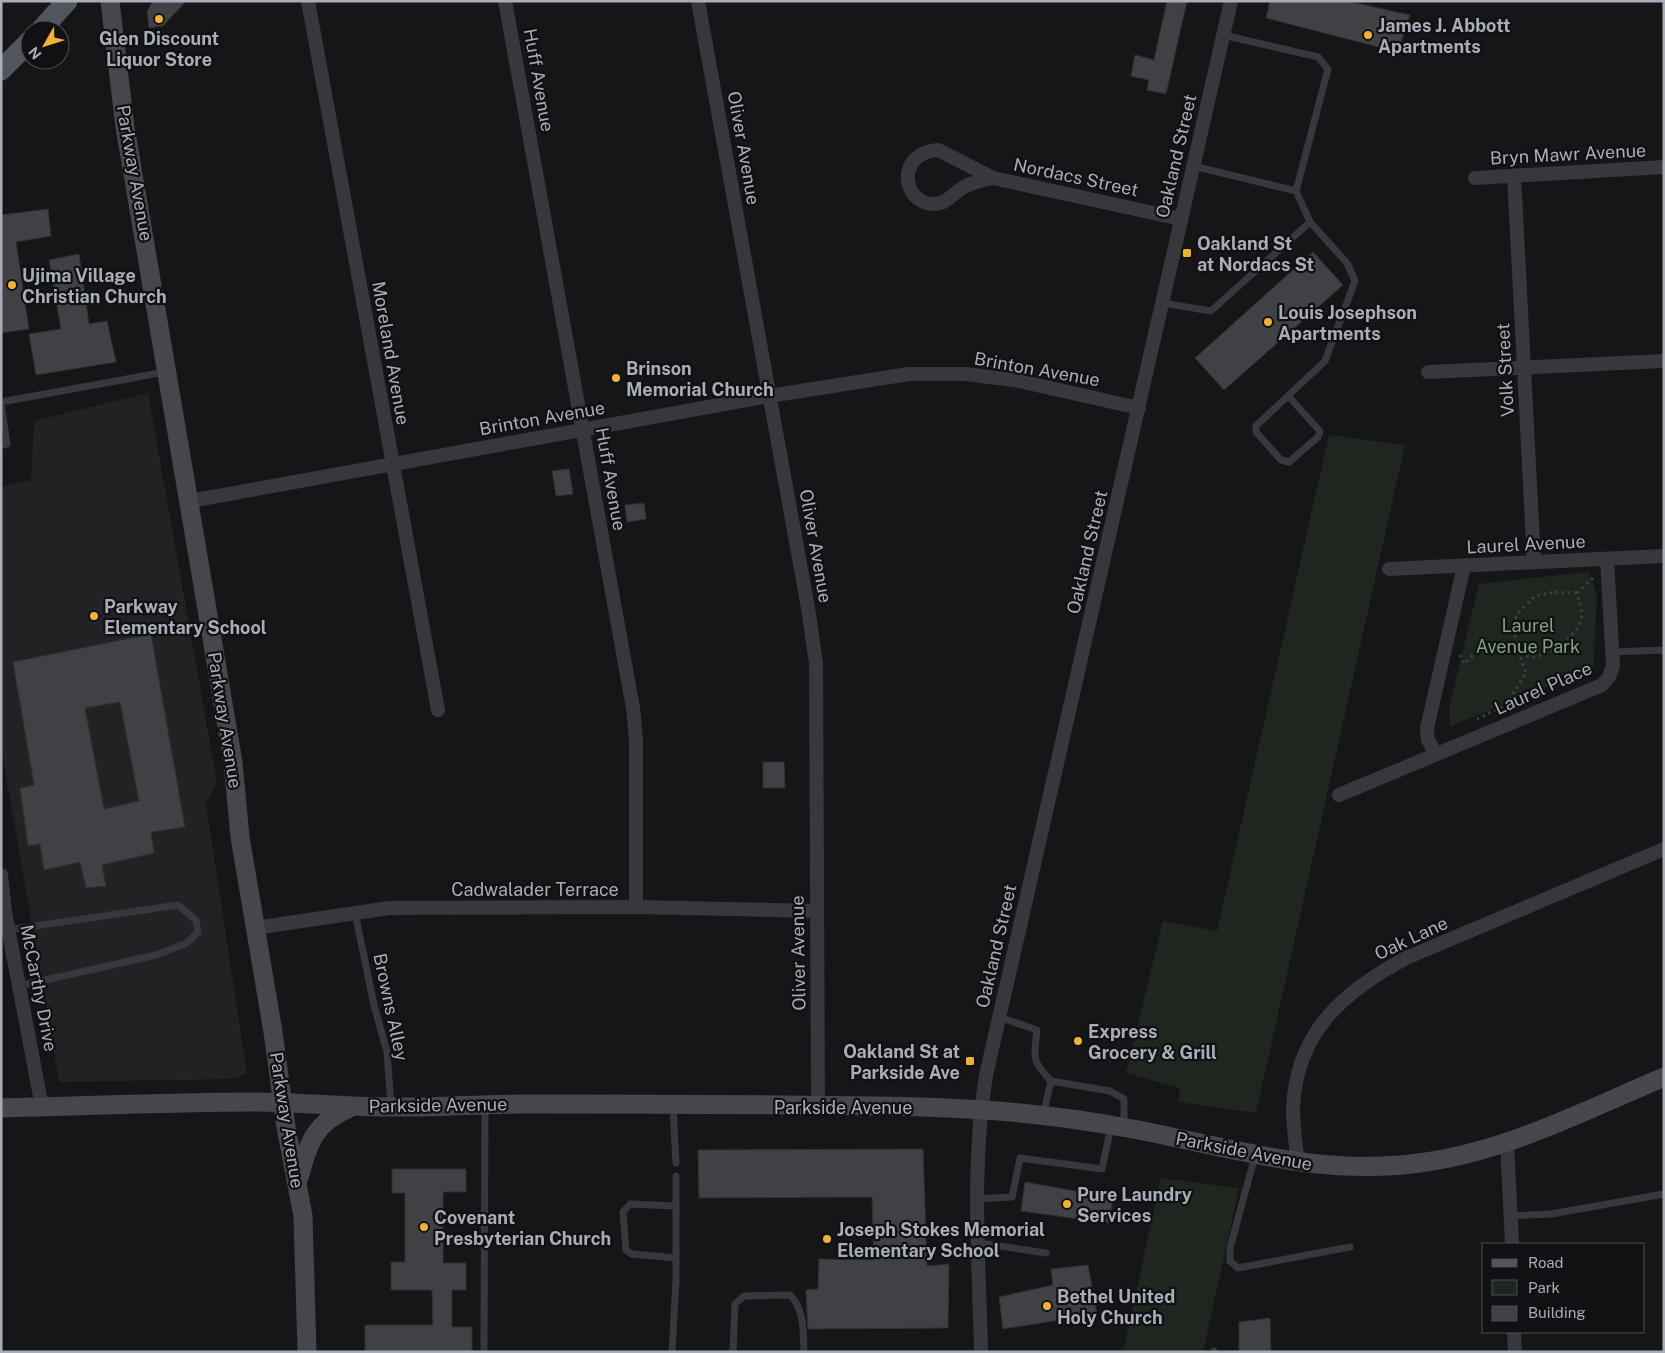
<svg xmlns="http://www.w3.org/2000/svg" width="1665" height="1353" viewBox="0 0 1665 1353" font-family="'Public Sans',sans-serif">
<rect width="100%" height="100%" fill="#161618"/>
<path fill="#222225" d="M148,393L217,782L206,804L247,1074L231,1079L59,1082L1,746V487L31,480L34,421Z"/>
<path fill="#1e261f" d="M1329,435L1405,445L1256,1113L1178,1102L1180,1088L1126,1073L1163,921L1217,931Z
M1589,572L1597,596L1593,675L1531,692L1450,727L1449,708L1479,584Z
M1161,1178L1239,1188L1203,1352H1123Z"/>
<path fill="#404145" stroke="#303034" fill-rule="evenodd" d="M153,1H186L163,26L149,28L147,11Z
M1167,1H1187L1166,94L1147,90L1149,80L1131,76L1135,55L1154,60Z
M1270,1H1347L1410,15L1398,52L1266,18Z
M48,209L51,236L16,242L29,329L1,333V215Z
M1313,252L1343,285L1224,390L1195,358Z
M79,254L89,324L107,321L116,362L36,375L29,334L61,329L49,260Z
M569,469L573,494L556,496L552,471Z
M644,503L646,519L627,522L625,505Z
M151,634L185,827L151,832L154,853L102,865L106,886L86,888L80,862L44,870L40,844L28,846L20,788L34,785L13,662ZM120,702L139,801L104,809L85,708Z
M763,762H784L785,788H763Z
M923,1149L927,1266L949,1264L948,1328L808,1329L806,1290L818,1289L819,1259L874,1260L872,1197L699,1198L698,1150Z
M392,1169H466V1192H443V1263H466V1290H452V1327H472V1352H365V1325H433L432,1290H391V1262H405V1193H392Z
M1025,1182L1113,1198L1109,1223L1021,1211Z
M1088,1265L1097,1314L1003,1329L999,1297L1053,1285L1051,1269Z
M1270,1318L1271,1352H1239V1322Z"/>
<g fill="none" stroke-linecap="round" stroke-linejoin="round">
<path stroke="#3d3f44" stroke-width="3" stroke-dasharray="2.5 4" stroke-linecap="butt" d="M1555,592L1577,593C1580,603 1583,610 1581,620C1577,636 1547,657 1532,657C1527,658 1522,653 1518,651L1513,624L1519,612L1535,596Z
M1577,593L1593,578
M1460,655L1464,664L1475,653L1504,644L1518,651L1526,673L1506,705L1477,719
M1506,705L1568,680"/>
<path stroke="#37383d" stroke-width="7" d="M1223,35L1318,57L1328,69L1296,191L1310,222L1347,263L1355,281L1325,361L1256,426V432L1281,460L1289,462L1318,437L1320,431L1288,396
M1193,166L1296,191
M1162,303L1211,311L1310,222
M1,402L165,372
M1,403L7,444L1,445
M1612,652L1664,650
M355,913L374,1005L387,1052L391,1106
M1,931L178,905L196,920L198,932L187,943L156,955L19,986
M999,1017L1037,1030C1034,1057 1031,1060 1051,1081L1043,1116
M1051,1081L1110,1091L1124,1099V1127
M673,1106L676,1163
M1255,1156L1230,1248V1261L1238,1268L1350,1247
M977,1199L1012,1197L1020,1158L1102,1169L1111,1127
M676,1206V1176
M1511,1216L1551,1214L1664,1194
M979,1243L1046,1253
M484,1352L485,1105
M672,1352L676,1281V1206L630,1204L623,1212L626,1250L632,1254L676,1258
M733,1352L735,1304L744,1296L790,1295C805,1310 803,1332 804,1352
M1214,1352V1351"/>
<path stroke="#37383d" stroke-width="14" d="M308,1L438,710
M505,1L633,708L636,739V907
M698,1L808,608L816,663L818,1105
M938,150L993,178C982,180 973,182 964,187C953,193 947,204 934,204C902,204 895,153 938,150Z
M1514,175L1534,562
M993,178L1181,219
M1475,178L1664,167
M1428,372L1664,361
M190,501L769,396L909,374H965L1014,380L1139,408
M1389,569L1664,556
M1436,754L1428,740L1427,728L1464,566
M1339,795L1602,685L1609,677L1613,666L1607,559
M1,875L5,912L42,1107
M255,928L389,908L636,907L816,911
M1507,1143L1512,1244
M1298,1163C1296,1145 1293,1127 1293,1109C1296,1032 1343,992 1406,958L1664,849
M1514,1332L1515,1352
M981,1352C979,1259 971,1167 986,1075L1231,1"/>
<path stroke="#45474d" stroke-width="19" d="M110,1L125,127L233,762L240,837L273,1032L286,1127L303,1216L307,1352
M1,1108C86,1106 170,1102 255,1102C300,1102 345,1107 390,1107C435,1108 480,1104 526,1104C658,1104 791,1104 923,1107C993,1109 1064,1116 1133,1129C1233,1148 1323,1178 1426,1162C1509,1150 1586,1110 1664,1077
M299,1178C308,1143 315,1122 350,1108"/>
<path stroke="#53555c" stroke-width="21" d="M41,30L67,1
M1,70L30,41"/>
</g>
<g fill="#f2b134" stroke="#111113" stroke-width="2">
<circle cx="159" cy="19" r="5"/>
<circle cx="1368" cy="35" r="5"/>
<rect x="1182" y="248" width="10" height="10" rx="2.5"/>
<circle cx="12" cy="285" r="5"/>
<circle cx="1268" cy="322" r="5"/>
<circle cx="616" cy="378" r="5"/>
<circle cx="94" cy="616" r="5"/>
<circle cx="1078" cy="1041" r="5"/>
<rect x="965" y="1056" width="10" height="10" rx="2.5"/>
<circle cx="1067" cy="1204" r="5"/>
<circle cx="424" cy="1227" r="5"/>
<circle cx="827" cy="1239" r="5"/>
<circle cx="1047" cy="1306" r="5"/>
</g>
<g text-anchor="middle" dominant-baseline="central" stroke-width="4.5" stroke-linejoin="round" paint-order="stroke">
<g font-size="18" font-weight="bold" fill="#a8adb8" stroke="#111113" text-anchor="start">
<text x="1378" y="25">James J. Abbott<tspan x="1378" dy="21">Apartments</tspan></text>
<text x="159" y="38" text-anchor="middle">Glen Discount<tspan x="159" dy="21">Liquor Store</tspan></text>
<text x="1197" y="243">Oakland St<tspan x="1197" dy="21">at Nordacs St</tspan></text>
<text x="22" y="275">Ujima Village<tspan x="22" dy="21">Christian Church</tspan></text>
<text x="1278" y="312">Louis Josephson<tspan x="1278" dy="21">Apartments</tspan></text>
<text x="626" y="368">Brinson<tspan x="626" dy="21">Memorial Church</tspan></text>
<text x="104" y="606">Parkway<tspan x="104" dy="21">Elementary School</tspan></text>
<text x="1088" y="1031">Express<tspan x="1088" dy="21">Grocery &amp; Grill</tspan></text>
<text x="960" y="1051" text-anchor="end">Oakland St at<tspan x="960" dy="21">Parkside Ave</tspan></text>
<text x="1077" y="1194">Pure Laundry<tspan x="1077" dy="21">Services</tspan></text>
<text x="434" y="1217">Covenant<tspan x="434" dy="21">Presbyterian Church</tspan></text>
<text x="837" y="1229">Joseph Stokes Memorial<tspan x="837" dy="21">Elementary School</tspan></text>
<text x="1057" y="1296">Bethel United<tspan x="1057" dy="21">Holy Church</tspan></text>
</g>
<g font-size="18" fill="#a8adb8" stroke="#111113">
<text transform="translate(539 80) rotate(80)">Huff Avenue</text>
<text transform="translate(744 148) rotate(80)">Oliver Avenue</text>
<text transform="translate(1568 154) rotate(-3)">Bryn Mawr Avenue</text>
<text transform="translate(1176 156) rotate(-77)">Oakland Street</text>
<text transform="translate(135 173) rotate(80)">Parkway Avenue</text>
<text transform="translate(1076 177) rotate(12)">Nordacs Street</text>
<text transform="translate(391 353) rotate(80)">Moreland Avenue</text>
<text transform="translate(1037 369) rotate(10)">Brinton Avenue</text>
<text transform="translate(1505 370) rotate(-93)">Volk Street</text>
<text transform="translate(542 418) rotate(-10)">Brinton Avenue</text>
<text transform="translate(611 479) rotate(80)">Huff Avenue</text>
<text transform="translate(1526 544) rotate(-3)">Laurel Avenue</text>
<text transform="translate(816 546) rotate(80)">Oliver Avenue</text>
<text transform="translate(1087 552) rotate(-77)">Oakland Street</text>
<text transform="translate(1543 688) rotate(-24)">Laurel Place</text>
<text transform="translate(225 720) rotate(81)">Parkway Avenue</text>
<text x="535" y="889">Cadwalader Terrace</text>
<text transform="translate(1411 938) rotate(-25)">Oak Lane</text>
<text transform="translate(996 946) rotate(-77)">Oakland Street</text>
<text transform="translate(798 953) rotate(-91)">Oliver Avenue</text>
<text transform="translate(39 988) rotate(79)">McCarthy Drive</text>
<text transform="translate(391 1007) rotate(78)">Browns Alley</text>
<text transform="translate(438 1105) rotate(-1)">Parkside Avenue</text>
<text x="843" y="1107">Parkside Avenue</text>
<text transform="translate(287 1120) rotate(81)">Parkway Avenue</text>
<text transform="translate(1244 1151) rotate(11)">Parkside Avenue</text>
</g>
<g font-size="18" fill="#7fa381" stroke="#111113">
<text x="1528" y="625">Laurel<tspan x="1528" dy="21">Avenue Park</tspan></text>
</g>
</g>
<rect width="1665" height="1353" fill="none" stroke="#a8adb8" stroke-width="5"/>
<rect x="1482" y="1243" width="162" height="90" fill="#111113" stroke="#4d4f55"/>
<rect x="1492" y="1259" width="25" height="8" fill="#53555c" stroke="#4d4f55"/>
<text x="1528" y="1268" font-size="15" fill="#a8adb8">Road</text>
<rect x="1492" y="1280" width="25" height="15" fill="#1e261f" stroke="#4d4f55"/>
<text x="1528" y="1293" font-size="15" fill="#a8adb8">Park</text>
<rect x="1492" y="1306" width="25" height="15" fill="#404145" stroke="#4d4f55"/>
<text x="1528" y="1318" font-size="15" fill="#a8adb8">Building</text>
<g transform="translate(45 45) rotate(231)"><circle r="24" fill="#111113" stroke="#4d4f55"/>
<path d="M0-4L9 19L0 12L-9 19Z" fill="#f2b134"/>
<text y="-8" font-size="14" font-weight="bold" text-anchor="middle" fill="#a8adb8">N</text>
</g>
</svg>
